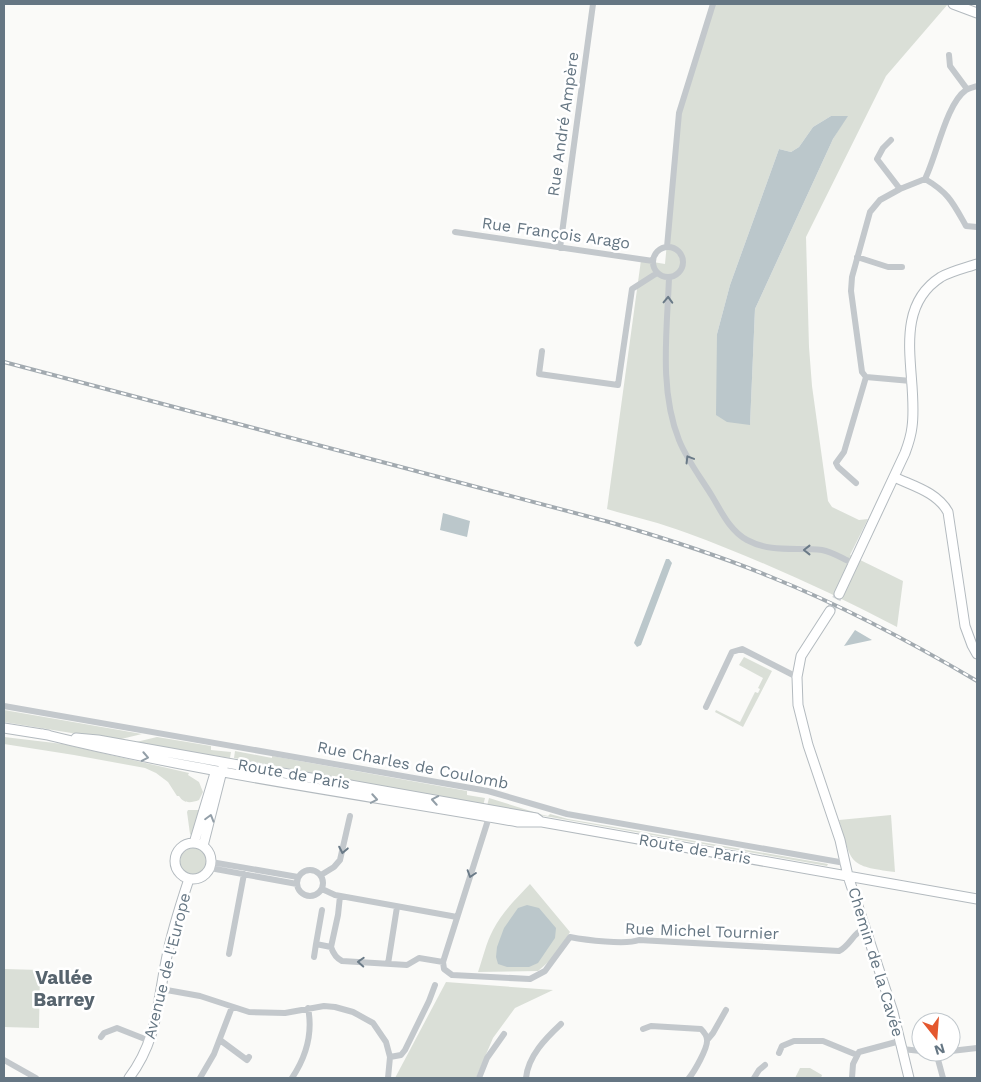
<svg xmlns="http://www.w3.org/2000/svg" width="981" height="1082" viewBox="0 0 981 1082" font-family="'Work Sans',sans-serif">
<rect width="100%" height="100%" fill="#fafaf8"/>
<path fill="#dadfd7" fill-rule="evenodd" d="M713,4H948L886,76L806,237L809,347L812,386L828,501L832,507L859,520L868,519L850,555L903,581L897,627C828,591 760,560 687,533C661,523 634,517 607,509L641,260L665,264L679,113ZM831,116H847L833,139L755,309L750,424L717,334L730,285L779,149L791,152L799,147L813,127Z
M744,657L772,671L743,727L715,712L716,710L740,722L755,692L758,693L760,689L758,688L763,678L739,665Z
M4,710L142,734L117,740L108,739L4,722Z
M4,737L63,744L189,773L188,775L199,782L203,792L199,800C191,803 184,804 179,796H177L168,782L156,773L145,768L74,755L4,744Z
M157,737L211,746V750L231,752L230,758L132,743Z
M235,751L272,758V756L467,791V795L485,798L483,806L234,758Z
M489,798L537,813L536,815L487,806Z
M188,810H200L192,836L190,834L187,812Z
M539,814L548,816L550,814L568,819L828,864L827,866L539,815Z
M891,815L895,872C848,866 852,864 839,820Z
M180 862a14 14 0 1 1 28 0a14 14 0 1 1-28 0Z
M530,884L570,932L553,958L538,971L478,972C483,958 486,943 493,930C502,912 516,899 530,884Z
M4,969L40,970L39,1028L4,1027Z
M446,982L553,990L515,1008L493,1038L476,1078H395Z
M800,1068H810L822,1075L821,1078H795Z"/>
<path fill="#bbc7cb" d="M831,116H848L833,139L755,309L750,425L727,422L716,415L717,334L730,285L779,149L791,152L799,147L813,127Z
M443,513L470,521L467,537L440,530Z
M666,559H669L672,563L641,645L637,647L634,643Z
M855,630L872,640L844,646Z
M527,905L539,908L556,928L555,938L538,963L529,967H507L498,964L496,957L497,947L504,928L518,908Z"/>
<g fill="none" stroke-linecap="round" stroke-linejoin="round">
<path stroke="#d5d9db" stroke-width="9" stroke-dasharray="9 4.5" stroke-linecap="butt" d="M830,611L839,594"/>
<defs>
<path id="secondary" d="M953,4L977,13
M894,477C913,486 937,492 948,512L965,626L972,645L977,654
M839,594L905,453C908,445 911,436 912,427C919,378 889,310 941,277C952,271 965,268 977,264
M830,611L801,656L797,677L798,705L808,745L840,840L848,876L893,1012L909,1078
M4,728L48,735
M43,734C200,773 360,794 518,822H542L977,899
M76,738L98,740L536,818L540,821
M175 861a18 18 0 1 1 36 0a18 18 0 1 1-36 0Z
M194,843L215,773
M203,846L223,767
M129,1078C157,1041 157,1005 166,961C171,934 180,906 189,879"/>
</defs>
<use href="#secondary" stroke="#b3babf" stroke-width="11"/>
<path stroke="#c3c8cc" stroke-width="6" d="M949,55L950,66L967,89
M891,140L883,148L877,159L900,189
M925,179C949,193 953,203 966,226L977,227
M455,232L653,261
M653 262a15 15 0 1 1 30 0a15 15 0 1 1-30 0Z
M667,247L679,113L713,4
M560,248L593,4
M857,257L888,267H902
M669,278C667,331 659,390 679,440C687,460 701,478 712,496C721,511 730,531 747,540C771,553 796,547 822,550C833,552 843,559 853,563
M542,351L539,374L618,385L632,289L657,273
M911,381L866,377L862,372L851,291L852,277L870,212L880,200L900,189L925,179C937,155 946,104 966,90C969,88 974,87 977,86
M856,483L838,467L836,463L844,452L866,377
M4,706L488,791L567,814L845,863
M706,707L732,652L742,649L797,677
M492,815L489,817L443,962L444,969L452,975L530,979L545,971L570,937C585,940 626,945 639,940L839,951C851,945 853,932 866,928
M211,862L298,877
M210,868L297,884
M297 883a13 13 0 1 1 26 0a13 13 0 1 1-26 0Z
M321,875L334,867L340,860L350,816
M322,889L335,895L457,917
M340,896L338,915L331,947C333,953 336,958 342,961L407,965L419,958L443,962
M322,910L316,944L331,947
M229,954L244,874
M314,957L316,944
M388,964L397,907
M161,989L200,996L249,1012L285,1013L324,1006L335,1007L353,1012L373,1023L386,1042L390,1057L388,1078
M643,1029L651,1026L701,1029C704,1032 707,1036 707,1040C708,1048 694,1072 689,1078
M101,1037L104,1033L117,1028L150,1041
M708,1039L713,1033L726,1010
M220,1040L247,1060L249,1057
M902,1049L921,1051
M951,1051L977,1048
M936,1052L943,1078
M779,1053L782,1046L794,1041H823L857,1055
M390,1057L401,1055L405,1050L429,1001L435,985
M4,1060L36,1078
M200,1078L214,1054L232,1007
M292,1078C306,1057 313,1033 308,1008
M479,1078L487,1058L504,1034
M526,1078C528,1056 546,1038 561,1024
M754,1078L759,1070L765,1065
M852,1078L853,1064L859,1052L900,1041"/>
<use href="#secondary" stroke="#fff" stroke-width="9"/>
<defs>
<path id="rail" d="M4,362L609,522C664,538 718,555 771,577C843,606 911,642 977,681"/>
</defs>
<use href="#rail" stroke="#a2aab0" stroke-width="4"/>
<use href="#rail" stroke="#fff" stroke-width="2" stroke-dasharray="5.5" stroke-linecap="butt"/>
</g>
<defs><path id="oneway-chevron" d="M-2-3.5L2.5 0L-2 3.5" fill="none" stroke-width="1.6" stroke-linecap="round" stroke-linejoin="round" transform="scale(1.25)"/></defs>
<g stroke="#6a7a87">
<use href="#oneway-chevron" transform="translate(668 300) rotate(-88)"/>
<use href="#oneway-chevron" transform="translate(689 459) rotate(-121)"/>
<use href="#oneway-chevron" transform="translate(807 550) rotate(-180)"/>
<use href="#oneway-chevron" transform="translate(343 850) rotate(101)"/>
<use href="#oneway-chevron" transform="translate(471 874) rotate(108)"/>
<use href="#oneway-chevron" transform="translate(361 962) rotate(-177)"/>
</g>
<g stroke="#939fa8">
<use href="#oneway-chevron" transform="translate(145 757) rotate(11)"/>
<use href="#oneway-chevron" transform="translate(374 799) rotate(10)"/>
<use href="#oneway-chevron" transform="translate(435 800) rotate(-170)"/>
<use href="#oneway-chevron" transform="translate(210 818) rotate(-74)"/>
</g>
<g text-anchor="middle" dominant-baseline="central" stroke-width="5" stroke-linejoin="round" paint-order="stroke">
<g font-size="16" fill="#657683" stroke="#fff">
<text transform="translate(563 124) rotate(-82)">Rue André Ampère</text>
<text transform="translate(556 233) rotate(8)">Rue François Arago</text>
<text transform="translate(413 765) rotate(11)">Rue Charles de Coulomb</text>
<text transform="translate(294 774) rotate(10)">Route de Paris</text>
<text transform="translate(695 849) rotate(10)">Route de Paris</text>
<text transform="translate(702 931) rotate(2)">Rue Michel Tournier</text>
<text transform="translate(876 962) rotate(73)">Chemin de la Cavée</text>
<text transform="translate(167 966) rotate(-76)">Avenue de l'Europe</text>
</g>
<g font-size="19" font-weight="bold" fill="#57646e" stroke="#fff">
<text x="64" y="977">Vallée<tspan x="64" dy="22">Barrey</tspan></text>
</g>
</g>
<rect width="981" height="1082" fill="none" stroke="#657683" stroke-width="10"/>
<g transform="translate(936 1037) rotate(163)"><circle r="24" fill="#ffffff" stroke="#c1c8cd"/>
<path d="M0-4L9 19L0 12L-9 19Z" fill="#e4572e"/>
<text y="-8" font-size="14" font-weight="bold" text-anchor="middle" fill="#657683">N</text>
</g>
</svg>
